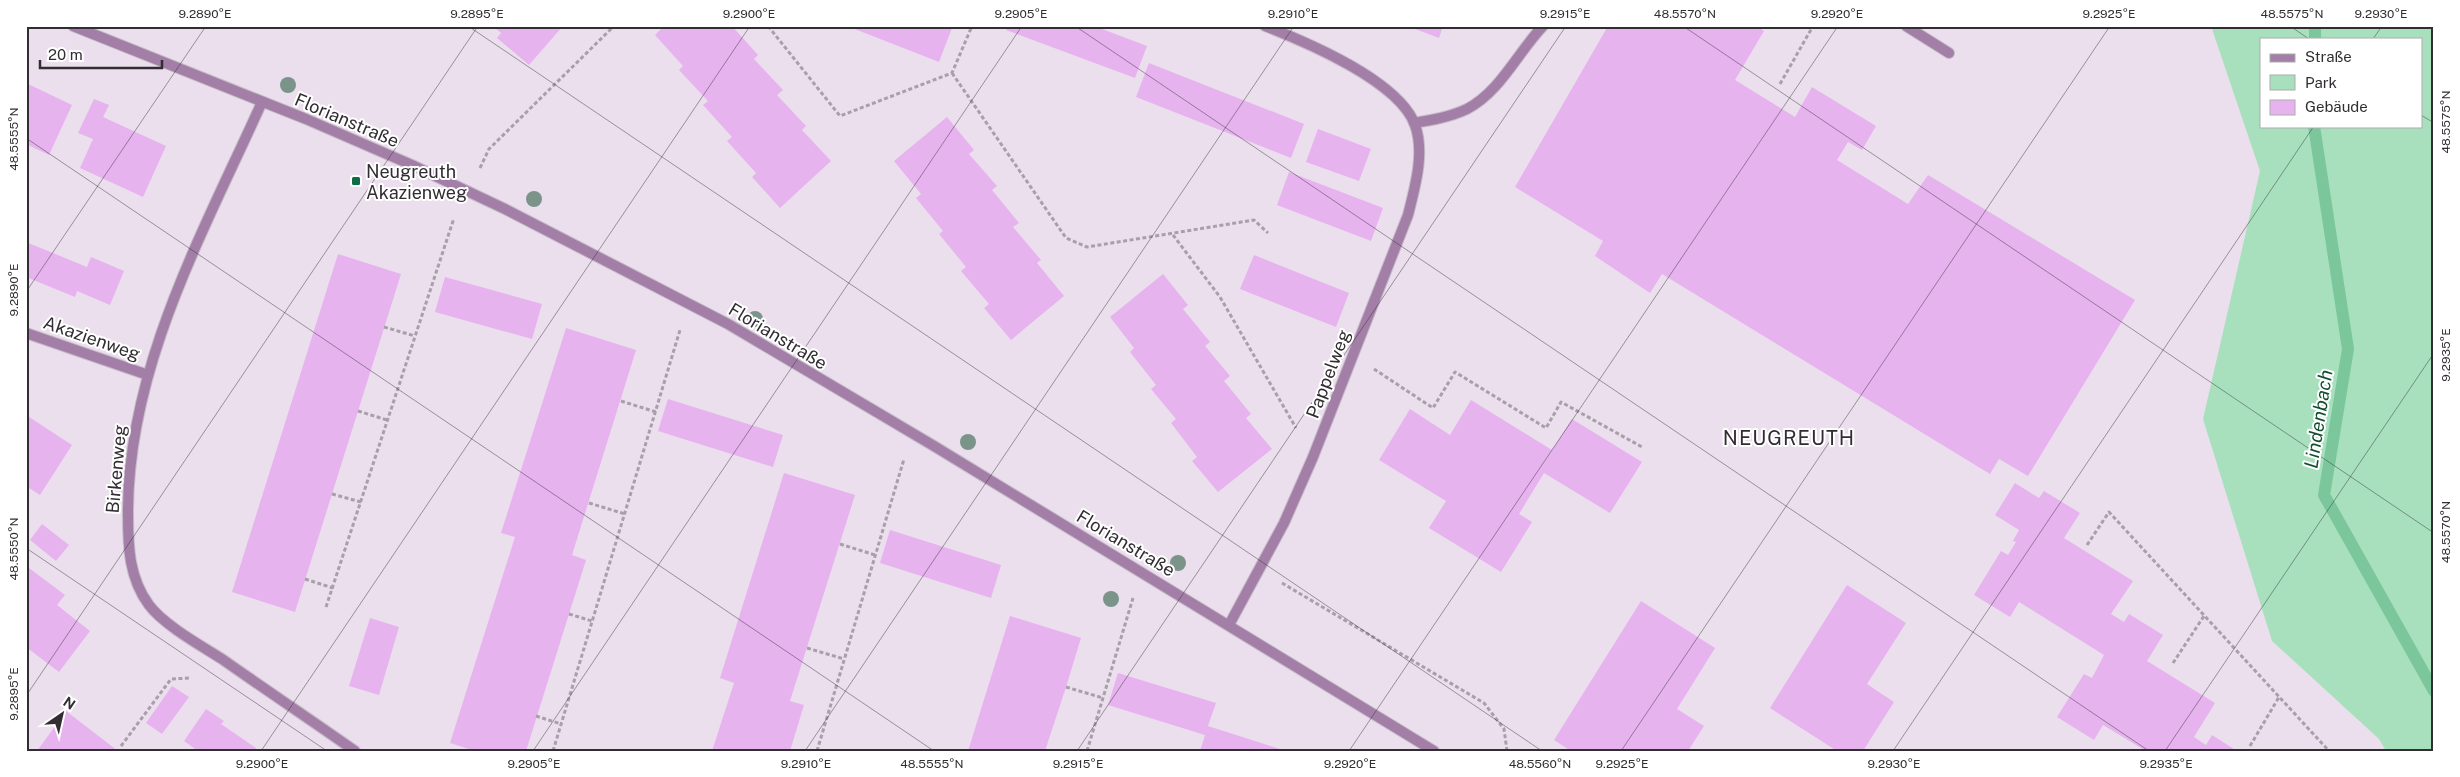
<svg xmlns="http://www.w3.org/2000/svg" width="2460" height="777" viewBox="0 0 2460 777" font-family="'Public Sans',sans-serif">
<rect width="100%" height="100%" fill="#ebdfed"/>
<path fill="#a8e0be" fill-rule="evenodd" d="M2211,26H2434V751H2386L2379,739L2272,641L2203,419L2260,171ZM2261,39H2421V126H2261Z"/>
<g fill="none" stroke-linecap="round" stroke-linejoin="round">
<path stroke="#7bc79b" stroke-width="12" d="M2315,39V26
M2314,126L2348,349L2324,495L2434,691"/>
</g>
<path fill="#e7b3ef" d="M493,26H563L529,65L497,38L501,33Z
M664,26H732L758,55L754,59L783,90L777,95L806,126L802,130L831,161L780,208L752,177L756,173L727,141L732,137L703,105L708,101L679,70L683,66L655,35Z
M847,26H947L952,28L939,62Z
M1008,26H1094L1147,46L1135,78L1006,30Z
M1407,26H1443L1439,38Z
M1608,26H1756L1764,31L1735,80L1795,117L1812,87L1876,126L1862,150L1848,142L1837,160L1908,204L1928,175L2135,300L2028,476L1999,459L1990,474L1662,274L1650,293L1595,256L1603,241L1515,187Z
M1149,63L1304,124L1291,158L1136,97Z
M26,83L72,105L49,155L26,144Z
M94,99L109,105L103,117L166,146L143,197L80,168L93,139L78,133Z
M947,117L974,150L969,154L997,186L992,190L1019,223L1013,227L1041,260L1037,263L1064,296L1011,340L984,308L989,304L961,271L966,267L939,234L943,231L916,198L921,194L894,161Z
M1318,129L1371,149L1359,181L1306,162Z
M1289,172L1383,208L1371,241L1277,205Z
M26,242L87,267L91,257L124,271L110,305L77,291L75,297L26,277Z
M338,254L401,274L295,612L232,592Z
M1254,255L1349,293L1336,327L1240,289Z
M1163,274L1188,305L1183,309L1210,342L1205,346L1230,376L1224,381L1251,414L1246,418L1272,449L1218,492L1192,461L1197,457L1171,423L1176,419L1151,389L1156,385L1130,352L1134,348L1110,317Z
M445,277L542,304L532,339L435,312Z
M566,328L636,350L572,555L586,560L526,751H475L450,743L515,537L501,533Z
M668,399L783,435L773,467L658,431Z
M1471,400L1552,450L1572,419L1642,462L1610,513L1544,473L1519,514L1532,522L1501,572L1429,528L1446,501L1379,460L1410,409L1450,435Z
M26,415L72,445L40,495L26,486Z
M784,473L855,495L790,701L804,705L790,751H712L734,683L720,678Z
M2015,483L2039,498L2044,491L2080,513L2064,538L2133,581L2111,614L2124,622L2129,614L2163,635L2147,661L2215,703L2194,737L2206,745L2212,735L2237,751H2146L2103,725L2094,740L2057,717L2084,674L2092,678L2104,655L2019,602L2010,617L1974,595L2001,551L2008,555L2016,542L2013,541L2019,530L1995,515Z
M42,524L69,545L56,561L30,540Z
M890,530L1001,565L991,598L880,563Z
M29,568L65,595L57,605L90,631L59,672L26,647V572Z
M1847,585L1906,623L1867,684L1894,702L1863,751H1837L1770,708Z
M1641,601L1715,648L1677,709L1704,726L1688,751H1571L1554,740Z
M1010,616L1081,638L1066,687L1045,751H968Z
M370,618L399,627L379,695L349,686Z
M1118,673L1216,703L1208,726L1286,751H1200L1205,735L1108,705Z
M172,686L189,697L162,734L146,723Z
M206,709L224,721L221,724L256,748L254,751H198L184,741Z
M66,711L118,751H37Z"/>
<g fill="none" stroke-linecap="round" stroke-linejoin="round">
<defs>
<path id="service" d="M1906,26L1949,53
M1414,123C1432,120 1450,117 1467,109C1500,92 1518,52 1543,26"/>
<path id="minor" d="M262,102C203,233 127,368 128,515C128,547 129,578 149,605C164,625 200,645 222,659C266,690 311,720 355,751
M26,333L148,375
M1229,625L1284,523L1313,457L1408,215C1415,187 1425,153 1415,125C1399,81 1306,42 1265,26"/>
<path id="tertiary" d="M73,26L306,119L412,165L505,209L728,324L934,446L1434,751"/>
</defs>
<use href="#service" stroke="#c6bbc8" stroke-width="12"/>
<use href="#minor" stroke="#c6bbc8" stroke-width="12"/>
<use href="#tertiary" stroke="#c6bbc8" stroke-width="12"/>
<path stroke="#a89fa9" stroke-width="3" stroke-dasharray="4 2.5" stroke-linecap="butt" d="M768,26L840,116L952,73L972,26
M2429,26L2434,28
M952,73L1066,238L1087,247L1254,220L1268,233
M1780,84L1813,26
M480,168L489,149L614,26
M1173,235L1220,297L1296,428
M384,327L415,336
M1374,369L1433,408L1455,372L1546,428L1561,402L1642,447
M621,401L656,412
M358,411L387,420
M332,494L361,502
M589,503L625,514
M840,544L875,555
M2087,545L2109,512L2329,751
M305,579L333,588
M1282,583L1484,703L1504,729L1507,751
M326,607L454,218
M569,614L592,621
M807,648L844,659
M2173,663L2204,616
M1066,687L1103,698
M536,716L561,724
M121,746L171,679L190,678
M2250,746L2279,697
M553,751L680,330
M817,751L904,459
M1087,751L1133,598"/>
<use href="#service" stroke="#a37fa8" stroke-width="10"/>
<use href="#minor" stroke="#a37fa8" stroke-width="10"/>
<use href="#tertiary" stroke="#a37fa8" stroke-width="10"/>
</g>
<g fill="#7a948a">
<circle cx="288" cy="85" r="8"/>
<circle cx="534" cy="199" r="8"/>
<circle cx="755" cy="319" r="8"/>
<circle cx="968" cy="442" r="8"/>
<circle cx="1178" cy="563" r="8"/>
<circle cx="1111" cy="599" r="8"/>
</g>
<path fill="none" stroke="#312d32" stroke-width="1" stroke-opacity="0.45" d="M468,26L1542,751M1075,26L2149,751M1683,26L2434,533M2290,26L2309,39M2373,39L2382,26M2421,115L2434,123M26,138L934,751M26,292L206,26M26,548L327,751M26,696L478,26M261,751L750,26M533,751L1022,26M805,751L1294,26M1077,751L1566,26M1349,751L1838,26M1621,751L2110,26M1893,751L2314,126M2165,751L2434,353"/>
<rect fill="#0d6e44" stroke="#fff" stroke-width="2" x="351" y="176" width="10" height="10" rx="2.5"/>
<g text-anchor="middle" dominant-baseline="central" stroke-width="4" stroke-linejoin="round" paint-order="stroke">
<g font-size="18" fill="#312d32" stroke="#fff">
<text transform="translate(347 120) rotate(23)">Florianstraße</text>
<text transform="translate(778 336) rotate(31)">Florianstraße</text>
<text transform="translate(92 338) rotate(19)">Akazienweg</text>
<text transform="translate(1328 374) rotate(-69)">Pappelweg</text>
<text transform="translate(116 469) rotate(-85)">Birkenweg</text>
<text transform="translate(1126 543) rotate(31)">Florianstraße</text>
</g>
<g font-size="18" fill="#312d32" stroke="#fff" text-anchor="start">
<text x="366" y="171">Neugreuth<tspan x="366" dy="21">Akazienweg</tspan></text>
</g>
<g font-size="19" font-style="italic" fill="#144e32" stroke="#fff">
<text transform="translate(2318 419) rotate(-81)">Lindenbach</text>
</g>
<g font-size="20" letter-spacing="1" fill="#312d32" stroke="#fff">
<text x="1789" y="438">NEUGREUTH</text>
</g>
</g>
<rect width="2460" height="777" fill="none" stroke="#ffffff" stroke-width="55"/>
<rect x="2260" y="38" width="162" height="90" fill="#ffffff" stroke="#adabad"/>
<rect x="2270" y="54" width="25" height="8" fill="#a37fa8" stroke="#adabad"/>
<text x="2305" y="62" font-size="15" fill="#312d32">Straße</text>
<rect x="2270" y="75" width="25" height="15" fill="#a8e0be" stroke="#adabad"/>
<text x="2305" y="88" font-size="15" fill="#312d32">Park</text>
<rect x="2270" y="100" width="25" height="15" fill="#e7b3ef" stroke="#adabad"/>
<text x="2305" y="112" font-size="15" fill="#312d32">Gebäude</text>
<g transform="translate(62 714) rotate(34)" stroke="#ffffff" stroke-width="4" paint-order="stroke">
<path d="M0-4L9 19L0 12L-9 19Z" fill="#312d32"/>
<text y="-8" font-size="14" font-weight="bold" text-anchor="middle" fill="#312d32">N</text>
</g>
<path d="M40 60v8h122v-8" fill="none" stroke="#312d32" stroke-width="2.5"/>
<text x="48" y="60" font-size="15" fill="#312d32" stroke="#ffffff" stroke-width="4" paint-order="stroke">20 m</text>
<rect x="28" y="28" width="2404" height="722" fill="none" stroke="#312d32" stroke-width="2"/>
<g font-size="12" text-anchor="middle" fill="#312d32">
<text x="205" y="18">9.2890°E</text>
<text x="477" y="18">9.2895°E</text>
<text x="749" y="18">9.2900°E</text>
<text x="1021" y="18">9.2905°E</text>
<text x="1293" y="18">9.2910°E</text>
<text x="1565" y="18">9.2915°E</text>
<text x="1685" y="18">48.5570°N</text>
<text x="1837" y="18">9.2920°E</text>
<text x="2109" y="18">9.2925°E</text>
<text x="2292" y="18">48.5575°N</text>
<text x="2381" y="18">9.2930°E</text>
<text transform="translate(2446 122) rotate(-90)" y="4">48.5575°N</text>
<text transform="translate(14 139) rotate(-90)" y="4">48.5555°N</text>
<text transform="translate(14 290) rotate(-90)" y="4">9.2890°E</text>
<text transform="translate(2446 355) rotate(-90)" y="4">9.2935°E</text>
<text transform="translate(2446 532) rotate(-90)" y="4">48.5570°N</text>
<text transform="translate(14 549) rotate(-90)" y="4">48.5550°N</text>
<text transform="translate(14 694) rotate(-90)" y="4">9.2895°E</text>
<text x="262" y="768">9.2900°E</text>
<text x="534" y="768">9.2905°E</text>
<text x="806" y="768">9.2910°E</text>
<text x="932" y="768">48.5555°N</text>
<text x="1078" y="768">9.2915°E</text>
<text x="1350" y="768">9.2920°E</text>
<text x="1540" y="768">48.5560°N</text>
<text x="1622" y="768">9.2925°E</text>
<text x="1894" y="768">9.2930°E</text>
<text x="2166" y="768">9.2935°E</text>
</g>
</svg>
